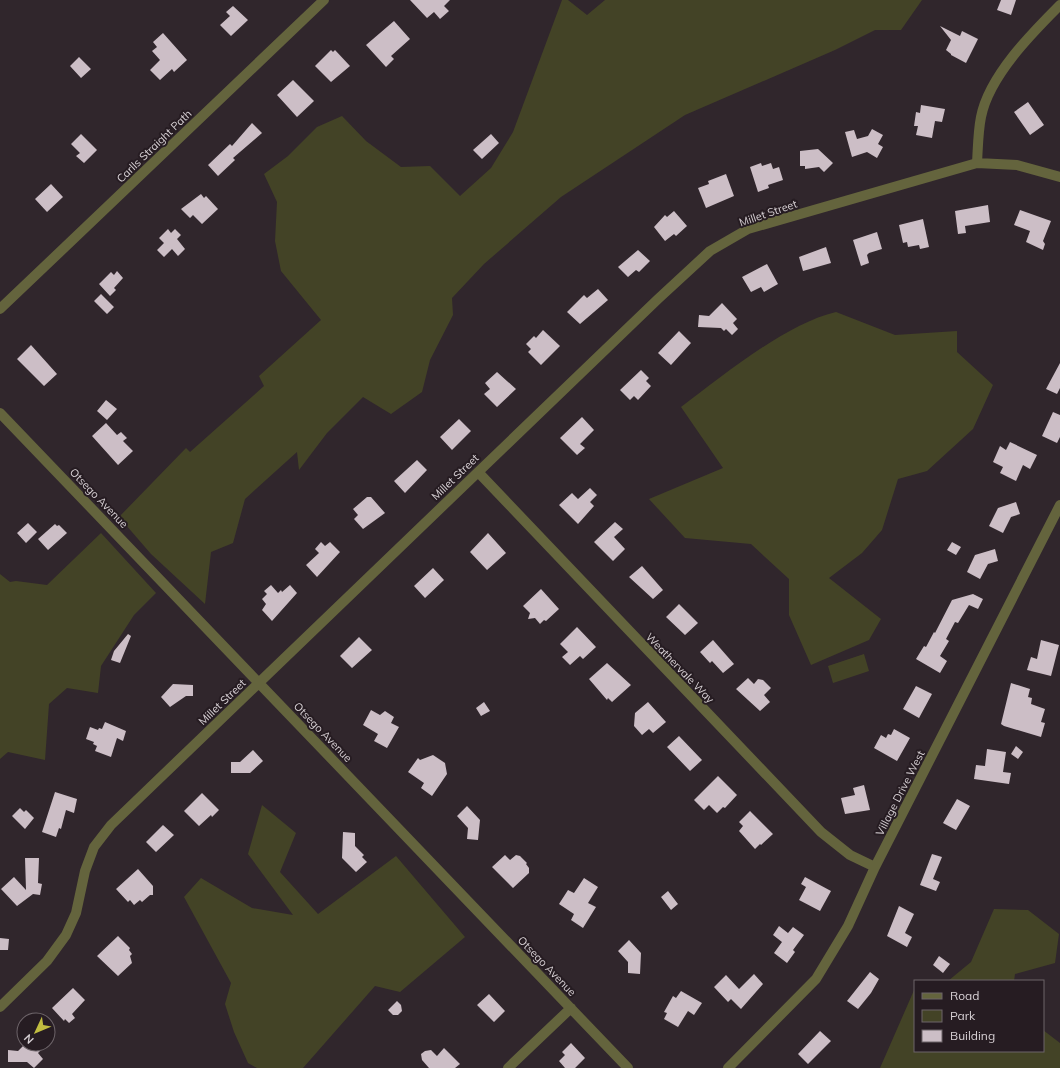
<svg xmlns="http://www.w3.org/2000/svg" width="1060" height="1068" viewBox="0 0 1060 1068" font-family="Mulish,sans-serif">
<rect width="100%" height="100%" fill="#30262c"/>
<path fill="#434326" d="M562,0H568L587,15L605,0H922L901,30H875L835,50L685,115L561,197L484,264L452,298L453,315L430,360L422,392L391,414L363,397L327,433L299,470L297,452L245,499L233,543L211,552L205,604L151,554L119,517L186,448L190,452L264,386L259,376L321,320L281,271L275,241L277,202L264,174L288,156L317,127L342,116L366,141L401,167L430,166L460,196L491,168L513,132Z
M836,312L895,335L957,331V352L993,385L973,429L927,471L898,479L882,530L862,553L829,578L881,619L869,640L811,665L789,615V579L751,544L685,538L649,499L723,468L681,407C724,375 785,324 836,312Z
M101,533L156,593L134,615L101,666L98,693L67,688L49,704L45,760L8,752L0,759V574L10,582L16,581L47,585Z
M864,654L869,671L833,683L828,666Z
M262,805L296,833L280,872L318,914L396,856L465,937L400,992L375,986L303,1068H257L248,1063L234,1032L225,1004L231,983L184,897L201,878L252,908L293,915L248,854Z
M994,909L1028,910L1059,934L1055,963L1015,974L1014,981H948L971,962Z
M915,988V1051H1043V1030L1060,1043V1068H880Z"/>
<path fill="#ccbec6" d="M410,0H450L444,6L449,11L440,19L434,12L427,18Z
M1001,0H1016L1011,15L997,10Z
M233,6L248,20L231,36L220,25L230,16L226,12Z
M394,21L410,39L391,56L394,59L386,67L366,45Z
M940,26L960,36L962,31L978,39L966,63L951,55V54L946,50L951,40Z
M163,33L187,60L174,72L172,69L160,80L150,70L160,60L152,51L157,47L153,42Z
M331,50L333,52L335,50L350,66L331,82L315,66Z
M79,57L91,69L81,78L70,66Z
M293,80L314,101L297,117L277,95Z
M1028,102L1044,125L1030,135L1014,112Z
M921,105L945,109L942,122L935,121L932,138L916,135L918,126H914L916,112L920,113Z
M252,123L262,133L233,158L235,160L218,176L208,165L230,144L232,146Z
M872,129L883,135L878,144L883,147L877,158L867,152L852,157L845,132L854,130L857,139L868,136Z
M81,134L97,150L84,163L76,156L80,153L71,144Z
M491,134L499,143L482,159L473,150Z
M818,149L833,163L824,172L819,167L805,169V166H800V151Z
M761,163L762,166L771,163L773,169L779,167L783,180L768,185L769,188L758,192L750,167Z
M726,174L734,196L706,208L698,188L709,184L708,181Z
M51,184L63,197L47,212L35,199Z
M201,194L204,198L206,196L218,209L202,224L193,215L190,218L181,209Z
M988,205L990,222L965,226L966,233L958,234L955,211Z
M1020,210L1051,221L1043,241L1045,244L1043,250L1026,242L1030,231L1014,225Z
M674,211L687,226L676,236L674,234L665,241L654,227L665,215L667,217Z
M923,219L929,247L920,249L919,245L908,247L907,242L903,243L899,225Z
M168,229L171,233L175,229L181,235L177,239L185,249L178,256L172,249L164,257L157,250L164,243L159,238Z
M877,232L882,249L869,253L867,255L869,263L861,266L853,240Z
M826,247L831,263L803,271L799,257Z
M638,250L650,261L639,272L636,270L628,277L618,267Z
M767,264L778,284L764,292L761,287L751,292L742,277Z
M117,271L123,278L114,288L116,290L110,296L99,284L111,272L114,275Z
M598,289L608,300L580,324L567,312L584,295L587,298Z
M101,294L114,307L107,314L94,301Z
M722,303L737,319L733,323L738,329L732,335L726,329L724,331L721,328L698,327L699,315L709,316Z
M543,330L560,346L541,365L528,352L531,349L526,344L534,336L536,338Z
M679,331L691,343L671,365L658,353Z
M31,345L57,374L44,386L17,359Z
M1060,363V388L1057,394L1046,389Z
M641,370L649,378L646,381L651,386L638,400L634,396L630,400L620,390Z
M497,372L516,389L497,407L484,394L490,389L485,383Z
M106,400L117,409L107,420L97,411Z
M1053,412L1060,415V437L1057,443L1042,436Z
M582,417L594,430L580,444L585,448L577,455L560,438Z
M459,419L471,431L452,450L440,437Z
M106,423L117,435L121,432L127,438L123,441L133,451L118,465L92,436Z
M1010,442L1037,455L1030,469L1023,465L1016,481L1000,473L1003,467L993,462L1000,446L1006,450Z
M417,460L427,470L405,493L394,481Z
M590,488L597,495L590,502L594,506L578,524L559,505L572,493L578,499Z
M367,497H371L385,513L363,529L354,519L358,515L353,509Z
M1016,502L1020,514L1011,517L1003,533L989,526L998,508Z
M615,522L623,529L614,537L625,549L613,561L594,542Z
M28,523L37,532L26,543L17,533Z
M55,524L57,526L59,525L67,533L48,550L38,539Z
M488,533L506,553L487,570L470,552Z
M321,542L325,546L330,542L340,552L317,577L306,565L319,553L315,549Z
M952,542L961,547L956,555L947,550Z
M995,549L998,561L988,564L980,579L967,572L975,555Z
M642,566L663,590L653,599L629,577Z
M433,568L444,580L425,598L414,586Z
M271,585L278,593L281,590L282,592L290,585L297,593L272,621L262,610L266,604L262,599L267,594L264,591Z
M541,589L559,609L546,621L544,620L540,624L535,618L528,619L530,613L523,606Z
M973,594L983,599L978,609L969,605L958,623L955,622L946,639L949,641L940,656L947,661L940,673L916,659L924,646L926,647L934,632L935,633L952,600Z
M679,604L698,623L685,635L666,617Z
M577,627L596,647L583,659L580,656L570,665L562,657L568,652L560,644Z
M128,634L131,636L120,663L111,660L114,651Z
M359,637L372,650L352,668L340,656Z
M713,640L734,664L723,673L712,661L710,663L700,652Z
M1041,640L1059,645L1051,676L1027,670L1031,657L1037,659Z
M607,663L631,685L612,702L608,698L607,700L589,679Z
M748,678L754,684L758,679L763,680L771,688L764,695L770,702L760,711L736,689Z
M1011,683L1030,689L1028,697L1032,698L1031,704L1045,709L1041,722L1045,723L1041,737L1004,726L1001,724Z
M173,684L193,685V696H186L170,707L161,697Z
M916,686L932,694L919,718L903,709Z
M484,702L490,711L481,716L476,708Z
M648,702L666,722L653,733L649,729L642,735L634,726L635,713Z
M371,710L380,715L385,711L394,717L391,723L399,727L387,748L374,741L378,734L363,725Z
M105,722L126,731L123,741L117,738L111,757L95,751L97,746L93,744L94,742L86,739L90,727L98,730L99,728L102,729Z
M894,729L910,738L897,761L874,748L881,735L886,738L888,734L891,735Z
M679,736L702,760L690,771L667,747Z
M1016,746L1023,752L1018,759L1011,754Z
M987,749L1006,752L1003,772L1011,773L1009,784L974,779L976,765L985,766Z
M253,750L263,761L250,773H231V762H240Z
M433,755L445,763L447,774L432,796L421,788L424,783L408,772L418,758L420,760Z
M718,776L737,795L725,808L723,807L717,813L709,805L704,810L694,800Z
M864,785L870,810L845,814L841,798L855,795L853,788Z
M55,792L77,799L74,813L66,810L61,829L59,828L56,837L42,832Z
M202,793L219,810L212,817L211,815L199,826L184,811Z
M957,799L970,806L956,830L943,823Z
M467,806L480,820L478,840L467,839L468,828L457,816Z
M20,808L24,812L26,810L34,818L25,829L12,816Z
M750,811L773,834L761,845L760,844L755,849L739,831L743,826L739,822Z
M163,825L174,835L156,852L146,842Z
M343,832L355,833V846L364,855L362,857L367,862L356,872L342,858Z
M932,854L942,857L933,879L940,882L936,891L920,885Z
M505,855L510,860L516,855L520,856L527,863L526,864L529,868V873L513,888L492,867Z
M25,858H39L38,883L42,884L40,895L33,894L17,906L1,889L14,877L26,890Z
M138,869L153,886V895H150L142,902L140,900L134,905L130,900L128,902L116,889Z
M805,877L831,891L820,911L799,900L806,887L801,884Z
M584,878L598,887L588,903L596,907L583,928L571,920L574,914L559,904L568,890L574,893Z
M668,891L678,904L671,910L661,897Z
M899,906L914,914L905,933L912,937L907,947L887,936Z
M779,926L788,933L793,927L804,935L793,950L795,952L787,963L774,953L782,942L773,935Z
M118,936L130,948L129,950L132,954L130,956L132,963L118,976L97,956Z
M0,938L9,939L8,950H0Z
M629,940L641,953L640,974L628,973V962L618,951Z
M939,956L950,964L943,973L933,965Z
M870,972L879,979L871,993L858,1009L847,1001Z
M754,974L763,984L741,1009L731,999L728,1002L714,987L726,975L739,989Z
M73,988L85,1000L72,1014L75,1018L69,1023L65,1019L64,1021L52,1008Z
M681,991L702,1003L694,1015L688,1011L678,1027L664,1019L667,1013L664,1012L673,996L676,998Z
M489,994L505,1011L494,1022L477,1005Z
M397,1001L401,1005L402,1011L398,1015H393L388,1010Z
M820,1031L831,1041L808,1064L798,1054Z
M571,1043L585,1058L575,1068H565L559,1061L565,1055L562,1052Z
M25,1044H33L40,1051L38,1053L43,1059L34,1068L27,1062H8V1050L18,1051Z
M444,1048L460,1064L455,1068H429L422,1060L421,1054L425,1051L431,1050L437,1056Z"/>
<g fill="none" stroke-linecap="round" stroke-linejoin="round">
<path stroke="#64643d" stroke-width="10" d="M977,163C978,147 978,132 981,117C989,76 1032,33 1060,5
M0,309L324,0
M0,413L628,1068
M478,472L821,832L850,855L875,867
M0,1007L47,961L66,935L76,913L85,871L94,847L111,825L658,299L710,251L748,229L977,163L1017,165L1060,177
M508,1068L571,1008
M728,1068L816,979L848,926L875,867L1060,505"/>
</g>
<g text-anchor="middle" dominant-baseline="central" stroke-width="4" stroke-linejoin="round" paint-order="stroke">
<g font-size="11" fill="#d7d0d4" stroke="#261c22">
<text transform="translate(154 146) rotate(-44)">Carlls Straight Path</text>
<text transform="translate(768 213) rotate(-19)">Millet Street</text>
<text transform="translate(455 477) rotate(-44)">Millet Street</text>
<text transform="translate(99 498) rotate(46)">Otsego Avenue</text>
<text transform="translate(680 668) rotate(46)">Weathervale Way</text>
<text transform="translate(222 702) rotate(-44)">Millet Street</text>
<text transform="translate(323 732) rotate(46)">Otsego Avenue</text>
<text transform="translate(900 793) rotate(-63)">Village Drive West</text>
<text transform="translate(547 966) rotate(46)">Otsego Avenue</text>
</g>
</g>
<rect x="914" y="980" width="130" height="72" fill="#261c22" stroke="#6d6469"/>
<rect x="922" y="993" width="20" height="6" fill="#64643d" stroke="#6d6469"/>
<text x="950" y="1000" font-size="12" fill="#d7d0d4">Road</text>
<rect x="922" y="1010" width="20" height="12" fill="#434326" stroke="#6d6469"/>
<text x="950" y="1020" font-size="12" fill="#d7d0d4">Park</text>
<rect x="922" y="1030" width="20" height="12" fill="#ccbec6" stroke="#6d6469"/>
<text x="950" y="1040" font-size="12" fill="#d7d0d4">Building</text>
<g transform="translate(36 1032) rotate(226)"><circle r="19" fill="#261c22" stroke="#6d6469"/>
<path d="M0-3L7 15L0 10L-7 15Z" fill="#c1bd40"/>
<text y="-6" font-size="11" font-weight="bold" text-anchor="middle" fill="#d7d0d4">N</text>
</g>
</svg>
